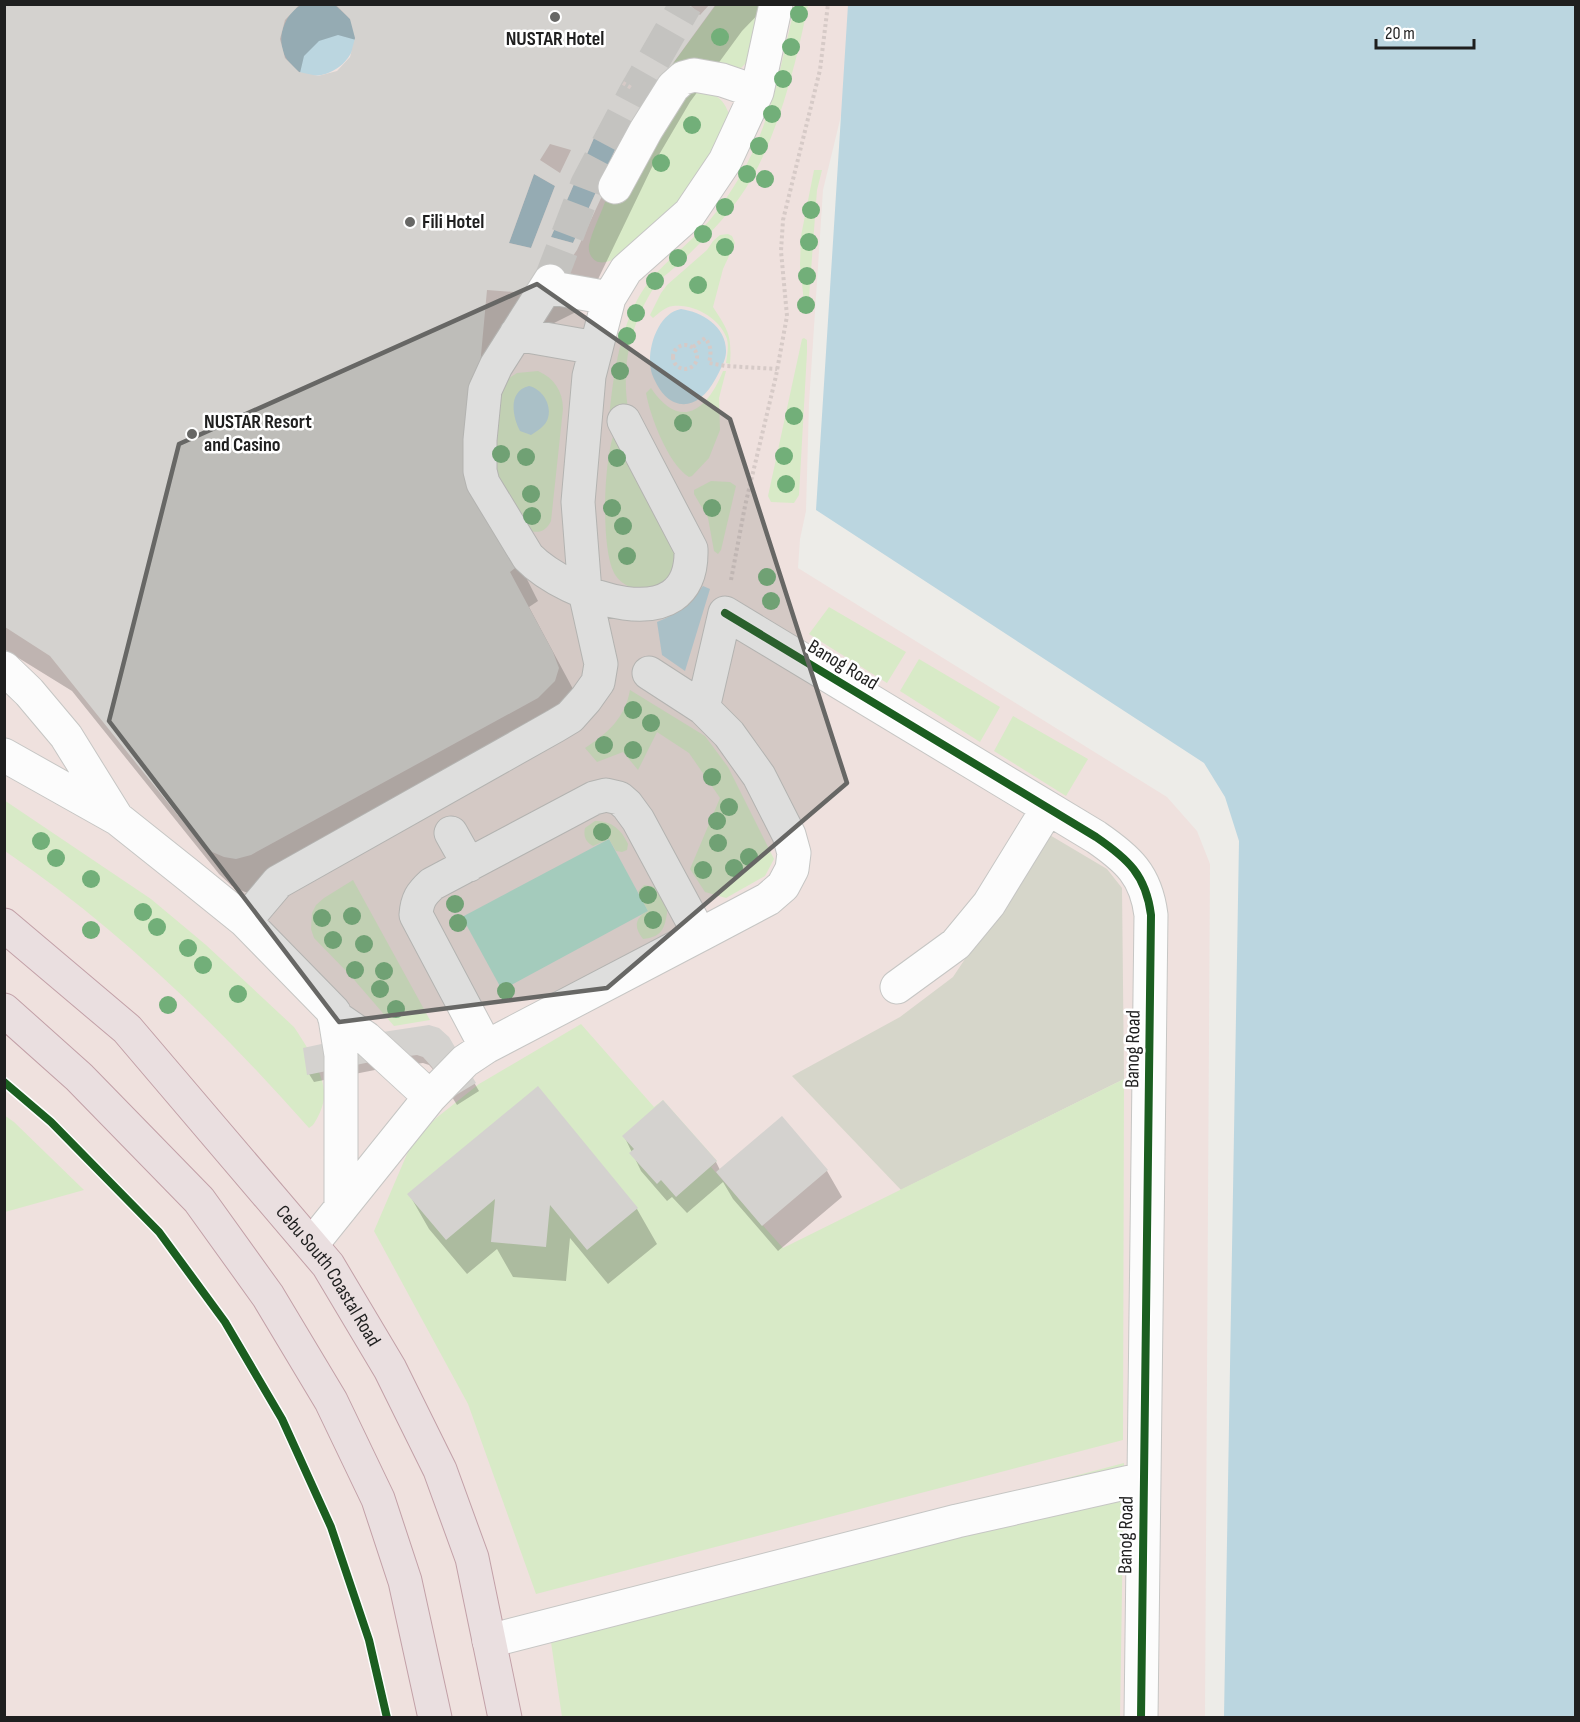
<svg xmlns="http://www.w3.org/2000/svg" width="1580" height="1722" viewBox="0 0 1580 1722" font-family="'Sofia Sans Condensed',sans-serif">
<rect width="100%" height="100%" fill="#edece8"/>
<path fill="#efe1de" d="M5,5H861L862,29L823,190L809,403L806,511L800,539L798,568L1167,797L1197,831L1210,864L1205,1717L5,1718Z"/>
<path fill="#d6d6ca" d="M1043,831L1107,869L1122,888L1124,1079L901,1190L792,1076L900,1017L953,977L991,920Z"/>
<path fill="#d8eac7" d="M716,5H762L749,60L740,69L680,65L671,66Z
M795,5H808C796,63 781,125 752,178C735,208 710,234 685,258C676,268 663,275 655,286C631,322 621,366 628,408L609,420C613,375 621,314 652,278C666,262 683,248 698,233C714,217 727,198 739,178C771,125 781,64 795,5Z
M690,90C710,94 721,92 729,114C714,147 694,185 670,213C659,227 613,271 596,261C591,258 588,252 589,245C592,231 600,216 605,202L611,198L622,203L675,102Z
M814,170H822L817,190L808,311L805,312L800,265L801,236Z
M728,234L732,236L735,243L723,269L713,307C728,330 732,335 730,364L726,363C727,356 729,347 727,339C721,319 694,303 673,306C665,307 659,313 653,318L650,315L661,293L667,285L707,250L713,241L720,235Z
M804,338L807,340V352L799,495L794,503L771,502L768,496L802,339Z
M538,371C554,378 563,391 563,409L551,521C545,533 537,534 525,529L495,471L491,445L503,382L517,373Z
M723,371H726L719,398L720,430L709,458L692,476L689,477C668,464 650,416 646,393L651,388C680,431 707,411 723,371Z
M613,437L616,438L678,556L667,584C658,586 643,593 635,589C628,587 620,582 616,576C600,554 604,462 613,437Z
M711,481L730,482L736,486L721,550L718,554L714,551L708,518L694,494V490Z
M829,607L906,652L887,683L809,634Z
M919,659L1000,707L980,742L900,691Z
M630,690L705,736L728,767L774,859L765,876L726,898L705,892L690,869L720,798L689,753L657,732L638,770L623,752L597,762L585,748C608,733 625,718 630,690Z
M1013,716L1088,759L1066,796L994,751Z
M4,800L151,899L206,945L294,1027C305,1043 322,1071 324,1090C326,1101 319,1117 313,1125L309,1128C218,1025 118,928 5,851Z
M595,821C612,821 621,829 628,844L627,850L622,852L616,851L609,839L593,846C586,842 583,836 585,828Z
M353,880L430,1020L394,1026L350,975L314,938L311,929L312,913L316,905L324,898Z
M644,885L655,887L668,907C665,925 665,937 643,939C634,928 634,918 648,911L638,891Z
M581,1024L654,1107L663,1100L717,1161L711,1167L783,1248L1124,1079L1123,1440L536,1594L468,1404L374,1231L410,1147L435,1119L479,1084Z
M4,1115L14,1122L84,1190L5,1212Z
M1124,1463L1120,1717H562L547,1615Z"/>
<path fill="#b3e4d3" d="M609,839L648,911L502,990L462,917Z"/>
<path fill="#bbd6e0" d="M304,4L336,6C340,10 346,14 350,19C370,49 331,88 299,72C296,70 292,65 289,62C282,55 280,41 282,32C285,20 292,8 304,4Z
M848,5H1575V1717H1224L1239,841L1225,797L1204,763L816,510Z
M597,131L619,141L573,243L551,237Z
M534,174L555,186L531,248L509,243Z
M681,309C702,312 727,327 726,352C726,360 720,370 716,378C697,414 667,413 652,374C645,353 657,313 681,309Z
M529,386C542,389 552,404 548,418C546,426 537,431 531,435L520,431C512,416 508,391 529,386Z
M703,586L710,589L685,671L662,655L657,622C676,615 691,602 703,586Z"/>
<path fill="#0003" fill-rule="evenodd" d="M4,4H768L742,31L690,102L653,165L588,300L580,310L546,327L506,324L491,503L497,520L538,601L529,607L573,689L578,704L257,893L245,892L232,886L219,874L72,691L4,649ZM338,35L356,40L352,58L338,72L318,78L300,73L304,56L319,41Z
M448,1038L479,1091L457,1105L439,1076L429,1065L423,1063L390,1067L314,1082L309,1074Z
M538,1088L637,1209L657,1244L608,1284L570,1238L566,1281L513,1277L497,1249L467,1274L429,1229L409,1194Z
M624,1136L716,1162L720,1170L827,1171L842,1197L778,1251L733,1199L723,1182L687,1213L672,1197L667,1201L641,1171Z"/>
<path fill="#d4d2cf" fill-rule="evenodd" d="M5,4H300L285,20L280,39L285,58L299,72L318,76L337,71L350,57L355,38L350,19L335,4H689L700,15L710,4H716L671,66L633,129L577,250L560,275L526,293L487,290L473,442L519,565L510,572L553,652L559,668L555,681L538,698L251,855L236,859L224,857L210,851L197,839L50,656L5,627ZM597,131L619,141L573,243L551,237ZM550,144L571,150L560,173L540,160ZM534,174L555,186L531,248L509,243Z
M429,1025L439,1028L449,1037L476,1083L451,1098L432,1067L423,1057L417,1055L385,1059L307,1075L303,1048L363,1035Z
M538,1086L638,1208L587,1250L550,1205L546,1247L491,1242L495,1199L446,1240L407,1194Z
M663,1100L717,1161L676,1197L661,1180L657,1184L629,1153L634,1149L622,1136Z
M782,1116L828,1170L762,1226L716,1172Z"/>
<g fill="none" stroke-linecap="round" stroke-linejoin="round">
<path stroke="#c4c3c0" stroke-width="33" stroke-dasharray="33 16" stroke-linecap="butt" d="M550,281L587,184L636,91L686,4"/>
<defs>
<path id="minor" d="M615,187L646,130L673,87L683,78L694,75L722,80L757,92
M550,281L496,366L485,390L480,440V471L483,483L528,557C566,596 694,644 691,549L624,421
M547,287L609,298
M516,334L596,348
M4,668L29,692L66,736L115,815
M649,673L703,708L729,734L759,776L789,835L794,853L792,869L783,886L768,899L700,935
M703,708L725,613L1096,837C1128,859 1146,875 1151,915L1141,1718
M4,755L118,819L187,874L245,921L334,1012L341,1055V1208
M451,833L469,865
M245,921L278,882L555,726L570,717L586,699L598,682L601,664L585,592L578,502L589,376L609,298L626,270L690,213L725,161L757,92L776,4
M897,987L956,944L989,904L1048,808
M334,1016L366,1038L430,1097
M312,1244L430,1097L465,1061L486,1047L700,935L638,820L627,805L619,798L606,795L594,798L432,884C421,894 417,900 416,915L486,1047
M489,1641L957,1521L1143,1479"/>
<g id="highway">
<path id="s1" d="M4,925L127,1029L328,1265L390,1369L440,1470L472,1558L505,1718"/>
<path d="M4,1010L79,1077L199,1200L268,1296L331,1401L378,1499L405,1581L435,1718"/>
</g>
</defs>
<use href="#minor" stroke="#c6c6c4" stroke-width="35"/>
<use href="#highway" stroke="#c2a0a7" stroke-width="35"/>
<path stroke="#d6cac7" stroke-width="4" stroke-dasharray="3 3" stroke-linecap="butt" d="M623,83L633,89
M673 357a12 12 0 1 1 24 0a12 12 0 1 1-24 0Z
M693,347L705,338C712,347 711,353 709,363L726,366L777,369
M731,580L745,506L776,376L787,316L781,251L783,220L820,70L828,4"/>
<use href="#minor" stroke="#fcfcfc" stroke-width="33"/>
<use href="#highway" stroke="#eadfe0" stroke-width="33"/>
<defs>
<path id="cycleway" d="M725,613L1096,837C1128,859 1146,875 1151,915L1141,1718
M4,1082L51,1122L159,1232L225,1322L282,1419L331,1527L369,1640L387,1718"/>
</defs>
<use href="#cycleway" stroke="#fff" stroke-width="11"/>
<use href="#cycleway" stroke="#1b5e20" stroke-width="8"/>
</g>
<g fill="#72af79">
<circle cx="799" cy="14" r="9"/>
<circle cx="720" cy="37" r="9"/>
<circle cx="791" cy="47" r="9"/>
<circle cx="783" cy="79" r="9"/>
<circle cx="772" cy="114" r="9"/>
<circle cx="692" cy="125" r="9"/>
<circle cx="759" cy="146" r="9"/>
<circle cx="661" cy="163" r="9"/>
<circle cx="747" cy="174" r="9"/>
<circle cx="765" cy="179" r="9"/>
<circle cx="725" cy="207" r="9"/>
<circle cx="811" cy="210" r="9"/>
<circle cx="703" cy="234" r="9"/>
<circle cx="809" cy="242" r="9"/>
<circle cx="725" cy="247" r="9"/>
<circle cx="678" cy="258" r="9"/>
<circle cx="807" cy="276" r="9"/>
<circle cx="655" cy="281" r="9"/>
<circle cx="698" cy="285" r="9"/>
<circle cx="806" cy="305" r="9"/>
<circle cx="636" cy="313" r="9"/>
<circle cx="627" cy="336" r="9"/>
<circle cx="620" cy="371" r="9"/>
<circle cx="794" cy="416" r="9"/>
<circle cx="683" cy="423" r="9"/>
<circle cx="501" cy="454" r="9"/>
<circle cx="784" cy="456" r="9"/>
<circle cx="526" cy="457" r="9"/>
<circle cx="617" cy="458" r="9"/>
<circle cx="786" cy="484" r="9"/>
<circle cx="531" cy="494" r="9"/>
<circle cx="612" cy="508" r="9"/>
<circle cx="712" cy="508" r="9"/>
<circle cx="532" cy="516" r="9"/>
<circle cx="623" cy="526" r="9"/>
<circle cx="627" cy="556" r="9"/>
<circle cx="767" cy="577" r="9"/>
<circle cx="771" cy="601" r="9"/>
<circle cx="633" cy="710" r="9"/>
<circle cx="651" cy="723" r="9"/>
<circle cx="604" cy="745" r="9"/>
<circle cx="633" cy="750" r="9"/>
<circle cx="712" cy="777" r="9"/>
<circle cx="729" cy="807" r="9"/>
<circle cx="717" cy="821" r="9"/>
<circle cx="602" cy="832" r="9"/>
<circle cx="41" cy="841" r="9"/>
<circle cx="718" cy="843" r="9"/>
<circle cx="749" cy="857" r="9"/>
<circle cx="56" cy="858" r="9"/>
<circle cx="734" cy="868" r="9"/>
<circle cx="703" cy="870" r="9"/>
<circle cx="91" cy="879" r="9"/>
<circle cx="648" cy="895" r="9"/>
<circle cx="455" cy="904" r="9"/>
<circle cx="143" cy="912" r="9"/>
<circle cx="352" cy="916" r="9"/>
<circle cx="322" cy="918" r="9"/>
<circle cx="653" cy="920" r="9"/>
<circle cx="458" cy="923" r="9"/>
<circle cx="157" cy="927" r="9"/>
<circle cx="91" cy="930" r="9"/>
<circle cx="333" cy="940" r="9"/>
<circle cx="364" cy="944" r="9"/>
<circle cx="188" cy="948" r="9"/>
<circle cx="203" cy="965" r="9"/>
<circle cx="355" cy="970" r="9"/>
<circle cx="384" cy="971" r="9"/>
<circle cx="380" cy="989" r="9"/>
<circle cx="506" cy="991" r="9"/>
<circle cx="238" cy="994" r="9"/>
<circle cx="168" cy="1005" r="9"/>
<circle cx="396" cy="1009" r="9"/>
</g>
<path fill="#676765" fill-opacity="0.2" stroke="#676765" stroke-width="4.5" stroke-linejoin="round" d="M537,284L730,419L847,783L607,988L339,1022L109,721L179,444Z"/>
<g fill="#676765" stroke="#fff" stroke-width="2">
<circle cx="555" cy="17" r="6"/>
<circle cx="410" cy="222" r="6"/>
<circle cx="192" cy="434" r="6"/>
</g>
<g text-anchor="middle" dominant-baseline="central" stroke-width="5" stroke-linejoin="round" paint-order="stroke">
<g font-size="20" font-weight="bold" fill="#1f1f1f" stroke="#fff" text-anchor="start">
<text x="555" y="39" text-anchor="middle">NUSTAR Hotel</text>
<text x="422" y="222">Fili Hotel</text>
<text x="204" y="422">NUSTAR Resort<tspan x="204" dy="23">and Casino</tspan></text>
</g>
<g font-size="20" fill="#1f1f1f" stroke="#fff">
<text transform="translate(843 665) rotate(31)">Banog Road</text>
<text transform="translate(1133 1049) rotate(-89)">Banog Road</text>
<text stroke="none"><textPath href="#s1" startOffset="480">Cebu South Coastal Road</textPath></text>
<text transform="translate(1126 1535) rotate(-89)">Banog Road</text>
</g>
</g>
<rect width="1580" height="1722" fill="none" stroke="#1f1f1f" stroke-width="12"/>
<path d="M1376 39v9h98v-9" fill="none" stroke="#1f1f1f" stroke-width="3"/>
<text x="1385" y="39" font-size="18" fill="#1f1f1f" stroke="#ffffff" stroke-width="4.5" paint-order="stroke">20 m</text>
</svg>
